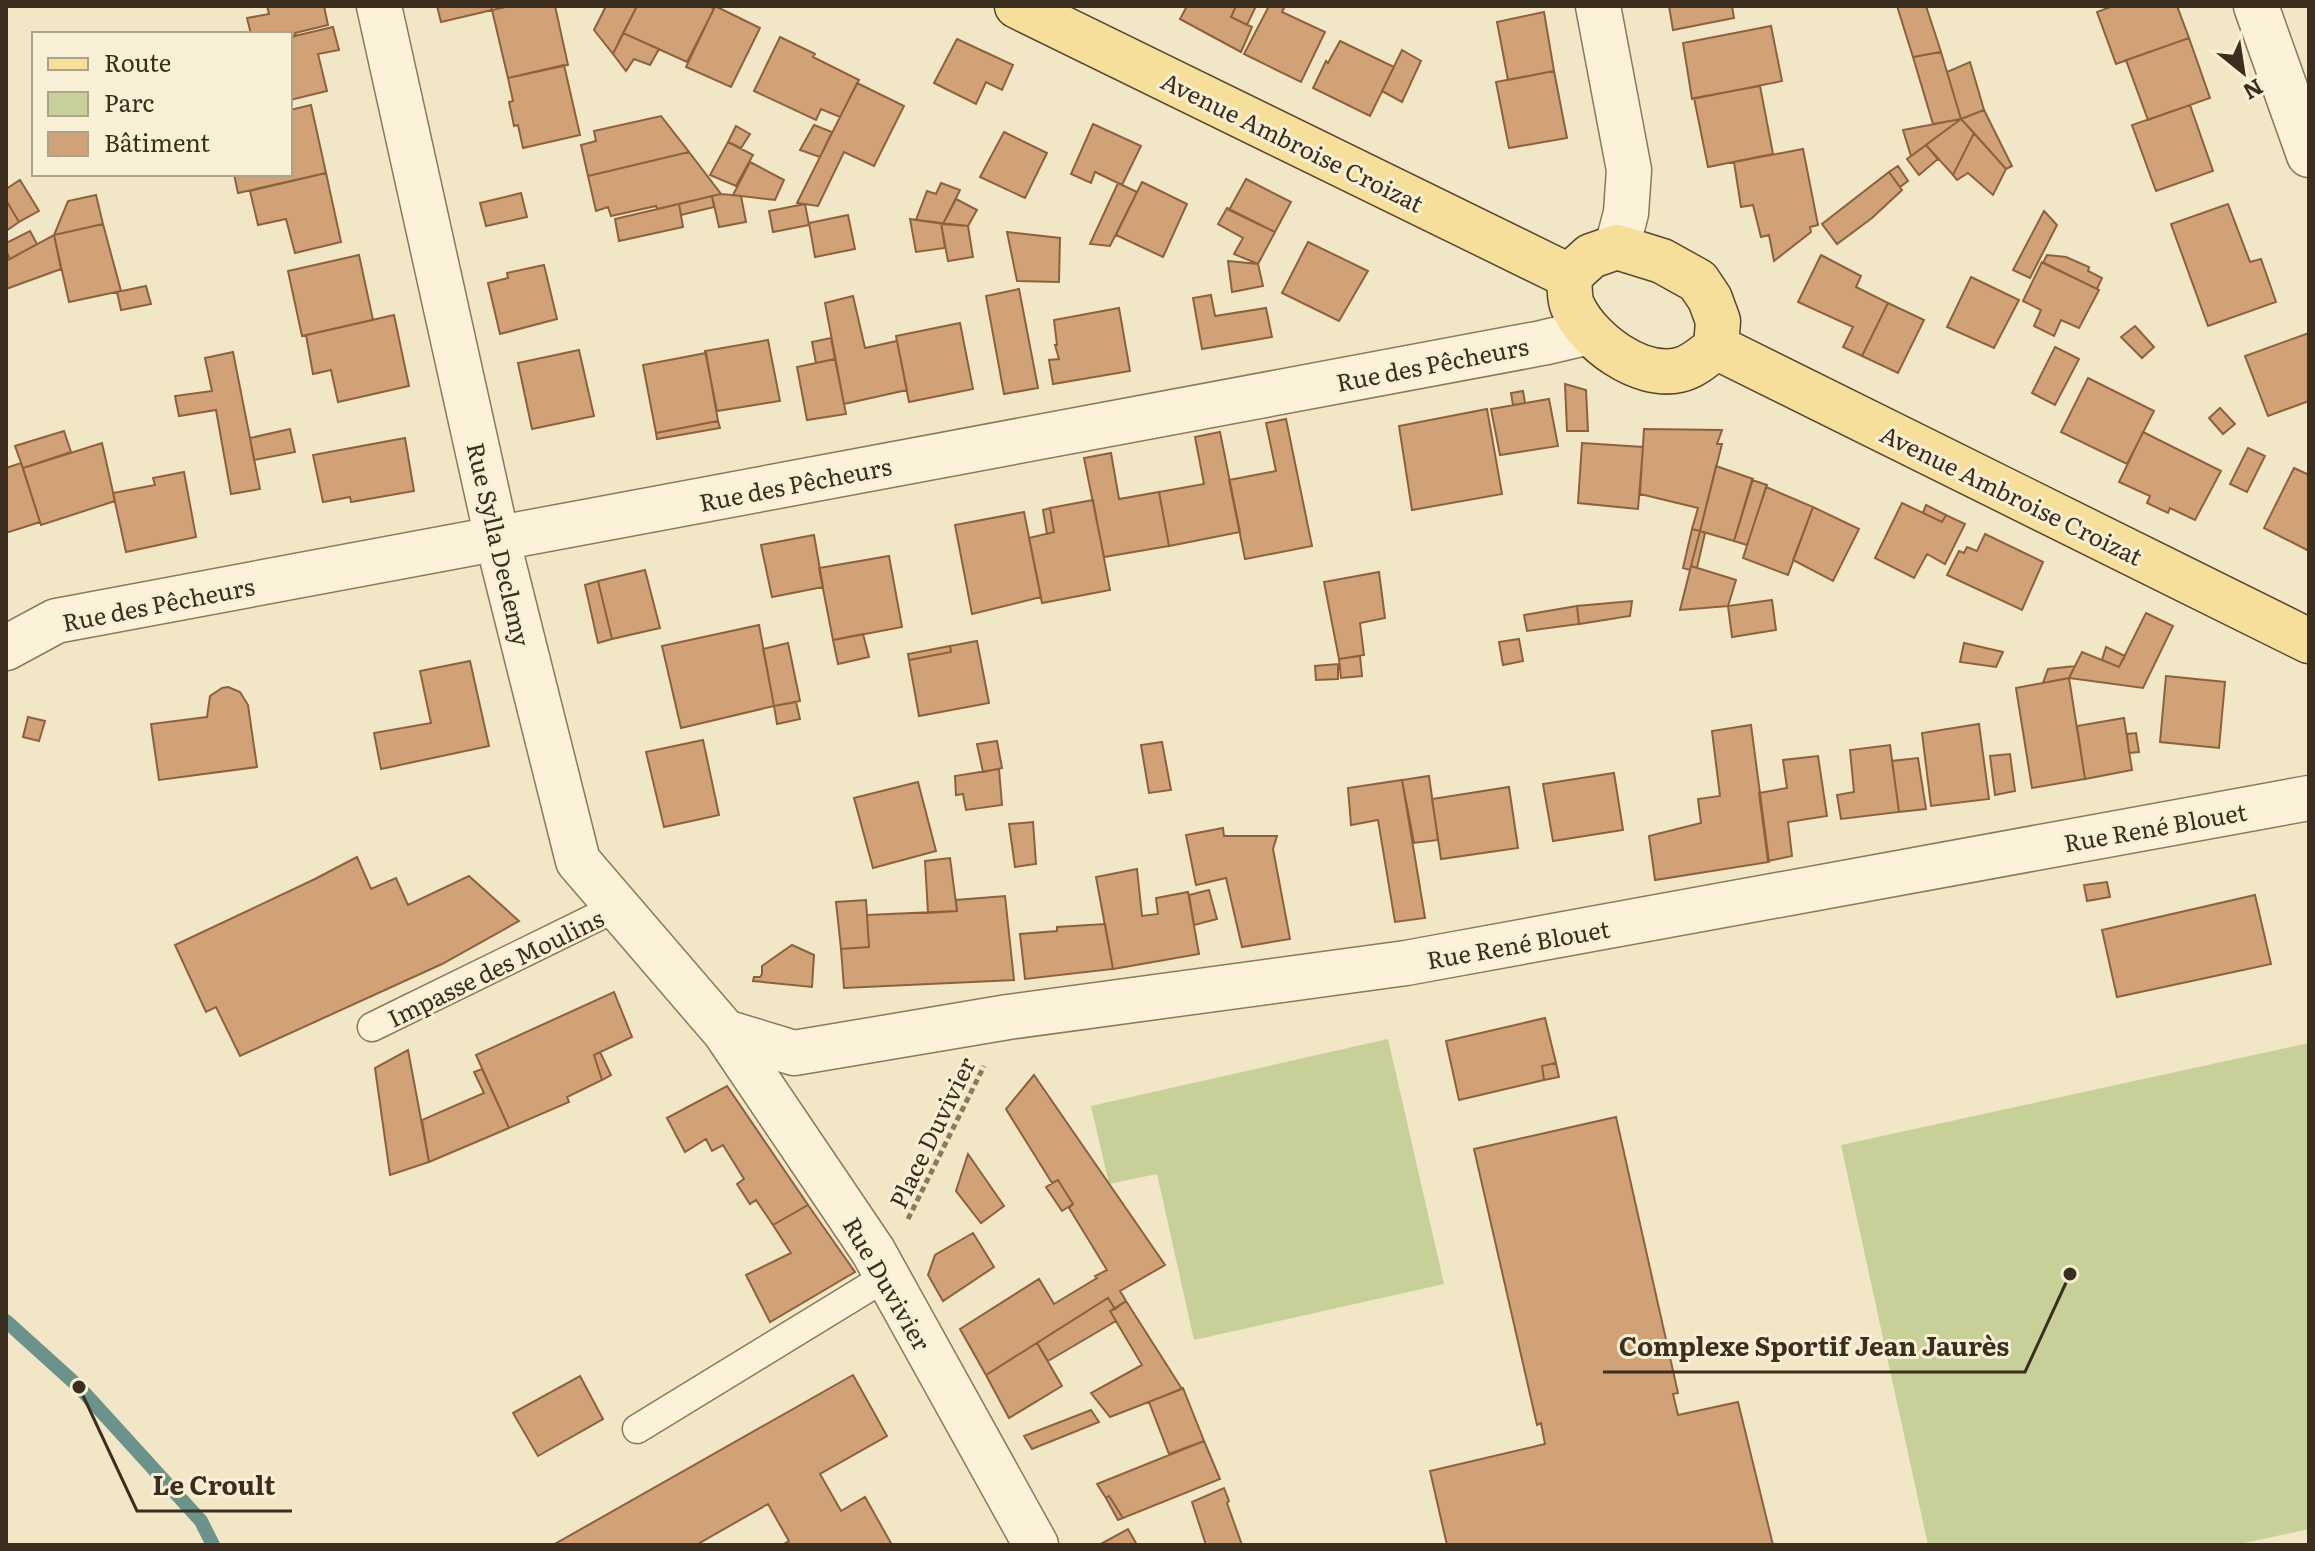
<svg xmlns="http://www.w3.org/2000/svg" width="2315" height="1551" viewBox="0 0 2315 1551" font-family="Literata,serif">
<rect width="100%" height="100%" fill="#f1e6c5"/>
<path fill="#c7d098" d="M1388,1039L1444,1284L1194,1340L1157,1174L1109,1184L1091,1106Z
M2309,1043V1529L2235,1545H1928L1841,1145Z"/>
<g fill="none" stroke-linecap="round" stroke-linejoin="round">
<path stroke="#6c938b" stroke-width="14" d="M6,1321L79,1387L201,1521L213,1545"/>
</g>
<path fill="#d1a278" stroke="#8e613e" stroke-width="2" d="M267,6H324L328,25L295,33L296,36L290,37V34H251L247,18L269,14Z
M437,6H491L492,10L441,22Z
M510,6H555L568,65L508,78L492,10Z
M606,6H637L613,54L594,30Z
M637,6H709L714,9L687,62L623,33Z
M715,6L760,28L731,87L686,67Z
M1187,6H1236L1231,17L1252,27L1241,52L1180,19Z
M1236,6H1256L1247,25L1231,17Z
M1269,6H1285L1282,12L1325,32L1301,82L1244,54Z
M1669,6H1732L1734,18L1673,30Z
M1897,6H1926L1941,52L1913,57Z
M2113,6H2177L2189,38L2116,64L2097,12Z
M1544,12L1554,71L1508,80L1497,22Z
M1771,26L1782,81L1692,99L1683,43Z
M333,27L339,50L318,54L327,91L290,100V37Z
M623,33L659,49L650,65L634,59L626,71L613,54Z
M780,37L815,54L813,57L859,80L840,117L821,109L816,120L754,91Z
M2189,38L2210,98L2148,120L2126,60Z
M957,39L1013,65L1002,90L986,82L976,104L934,83Z
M1340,41L1394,67L1370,116L1313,88L1326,61L1328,63Z
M1402,50L1421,61L1402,102L1382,91Z
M1941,52L1961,119L1933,124L1913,57Z
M1970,62L1984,110L1961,119L1947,72Z
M564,65L580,135L523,148L518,125L514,126L509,102L513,101L508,78Z
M1554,71L1567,138L1509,148L1496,82Z
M857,83L904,106L874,166L844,152L818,206L797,203Z
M1760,86L1773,154L1708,167L1694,98Z
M311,105L326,173L238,193L234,174H290V110Z
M2190,105L2213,171L2156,191L2132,125Z
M1984,110L2012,166L2006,169L1961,119Z
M661,116L689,152L588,176L581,145L596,141L594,131Z
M1961,119L1974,133L1953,175L1926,145Z
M1961,119L1926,145L1911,156L1903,130Z
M1093,124L1141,146L1122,185L1095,172L1091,183L1071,174Z
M814,125L832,132L820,157L800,150Z
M736,126L750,134L741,148L728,142Z
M1004,132L1047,153L1025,198L980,177Z
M1974,133L2006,169L1993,195L1968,173L1957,180L1953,175Z
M728,142L753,155L736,186L710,175Z
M1926,145L1938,159L1919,175L1907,159Z
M1803,149L1818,225L1810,227L1811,232L1774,261L1769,235L1761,237L1753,205L1741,207L1734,162Z
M689,152L721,194L657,209L656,206L611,216L608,207L596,211L588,176Z
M750,162L784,180L775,200L733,195Z
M1898,166L1908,181L1900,187L1889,172Z
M1889,172L1902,190L1872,218L1837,244L1822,224Z
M326,173L341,242L295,253L286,219L258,225L250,191Z
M1246,179L1291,202L1275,232L1229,210Z
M20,180L39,211L19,222L6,200V189Z
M1142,182L1187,204L1163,257L1116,235Z
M941,183L960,190L943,224L916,220L927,191L936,194Z
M1118,183L1137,192L1110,246L1090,244Z
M521,193L527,217L486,226L480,203Z
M721,194L741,196L746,222L719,227L712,196Z
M96,195L103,224L54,235L68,201Z
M712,196L714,207L681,215L679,204Z
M956,199L977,210L968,226L943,224Z
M6,200L19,222L6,231Z
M679,204L683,227L619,241L615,219Z
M805,204L809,225L773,232L769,211Z
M2228,204L2250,262L2261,259L2276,302L2208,326L2171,224Z
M1227,208L1275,232L1258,264L1234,254L1243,238L1218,224Z
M2044,211L2057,225L2030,278L2013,270Z
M848,215L855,249L815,257L809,223Z
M910,219L941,223L945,248L916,252Z
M941,223L968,226L973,257L948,261Z
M103,224L121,291L69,302L54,235Z
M30,231L37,244L10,259L6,251V243Z
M1007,232L1060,238L1059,282L1017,281Z
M54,235L61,269L6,289V261Z
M1308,242L1368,271L1339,321L1282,293Z
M359,255L373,320L302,336L288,271Z
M1821,255L1861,276L1856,287L1888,303L1862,356L1843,347L1853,327L1798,302Z
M2047,255L2066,257L2089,267L2088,271L2102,278L2097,289L2043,263Z
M1228,261L1258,264L1263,286L1232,292Z
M2042,262L2099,290L2079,328L2061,320L2054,336L2034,326L2041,310L2023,301Z
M544,265L557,319L500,334L488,283L508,278L507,273Z
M1971,277L2019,300L1994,348L1947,327Z
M146,286L151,304L121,310L117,292Z
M1019,289L1038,388L1004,394L986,296Z
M1211,295L1215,316L1266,308L1272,337L1202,349L1193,298Z
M853,296L865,348L897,341L907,390L844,404L825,303Z
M1888,303L1924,320L1898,373L1862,356Z
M1119,308L1130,371L1053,384L1049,360L1059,359L1055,345H1057L1054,320Z
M394,315L409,386L338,402L331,370L313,374L306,335Z
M960,323L973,389L909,402L896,336Z
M2135,326L2154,347L2142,358L2121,337Z
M2309,333V401L2268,416L2245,356Z
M831,338L835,359L816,363L812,342Z
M768,340L780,401L717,411L705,351Z
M2055,347L2079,359L2055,405L2032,393Z
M579,350L594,416L532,429L518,363Z
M233,352L260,489L231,494L216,410L179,416L175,396L212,391L205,358Z
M706,353L718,421L656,433L643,365Z
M835,359L846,414L807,420L797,367Z
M2088,378L2154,411L2127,464L2061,432Z
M1565,384L1586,390L1588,431H1567Z
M1523,391L1525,403L1513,405L1511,393Z
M1549,399L1558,446L1500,455L1491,409Z
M2220,408L2235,424L2223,434L2209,418Z
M1487,409L1502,494L1412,510L1399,426Z
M1286,419L1312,546L1245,559L1229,480L1276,471L1266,423Z
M718,421L720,428L657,439L656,433Z
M290,429L295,452L254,460L250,438Z
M1644,429L1722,430L1717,444H1722L1700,531L1692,529L1698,508L1640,494Z
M64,431L71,452L23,468L15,446Z
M1220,432L1240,532L1169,546L1159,492L1204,484L1195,437Z
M2143,432L2221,471L2195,520L2170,508L2168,513L2147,503L2150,496L2119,482Z
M405,438L414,491L351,502L350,497L323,502L313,455Z
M102,443L115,501L41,525L23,468Z
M1582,443L1643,447L1638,509L1578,503Z
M2248,448L2265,456L2247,492L2230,484Z
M1111,453L1119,499L1159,492L1169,546L1104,557L1084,458Z
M21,463L40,522L6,533V468Z
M1716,466L1753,479L1734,541L1700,531Z
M2294,468L2309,475V551L2264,528Z
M184,472L196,537L126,552L113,493L155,485L153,478Z
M1752,480L1767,485L1747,545L1734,541Z
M1766,487L1813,507L1788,575L1743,558Z
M1093,500L1110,590L1042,603L1029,538L1054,532L1050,508Z
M1902,503L1942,522L1946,515L1965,524L1945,564L1927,554L1914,578L1875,558Z
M1926,505L1946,515L1942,522L1923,513Z
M1813,507L1859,529L1833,581L1793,560Z
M1050,508L1054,532L1047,534L1043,510Z
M1024,512L1041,597L972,614L955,525Z
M1692,529L1700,531L1690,570L1683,568Z
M1700,531L1705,533L1697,568L1691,566Z
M1985,534L2043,562L2022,610L1947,575L1959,551L1964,553L1967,547L1977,551Z
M814,535L823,587L772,597L761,545Z
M889,556L902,627L833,640L819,568Z
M1691,566L1736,580L1728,606L1680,610Z
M645,570L660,628L612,639L598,581Z
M1379,572L1385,618L1360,623L1364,655L1339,659L1324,582Z
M598,581L612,639L598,643L585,585Z
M1772,600L1776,630L1732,637L1728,606Z
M1632,601L1630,616L1579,624L1577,606Z
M1577,606L1579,624L1527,631L1524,615Z
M2146,613L2173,626L2143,688L2069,678L2082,652L2119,667Z
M759,625L774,706L681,728L662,646Z
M863,634L869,657L838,664L833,640Z
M1519,639L1523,661L1503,665L1499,642Z
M977,641L989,703L919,716L909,660L951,652L950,646Z
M788,643L800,701L774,706L763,649Z
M1964,643L2003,652L1996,667L1960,662Z
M950,646L951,652L909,660L908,654Z
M2106,647L2125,656L2119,667L2102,660Z
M1360,656L1362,676L1341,678L1339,659Z
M470,661L489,746L381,769L374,733L431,723L420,671Z
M1338,664V679L1316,680L1315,666Z
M2075,666L2069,678L2043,683L2048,669Z
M2166,676L2225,682L2219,748L2160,742Z
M2069,678L2085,779L2032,788L2016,688Z
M228,687L240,692L248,705L257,767L159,780L151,724L207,717L210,696L222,688Z
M796,702L800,719L777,724L774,706Z
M28,717L45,721L39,741L23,737Z
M2124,718L2132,770L2085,779L2077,726Z
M1979,724L1989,799L1931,806L1922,733Z
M1751,725L1769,862L1655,880L1649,836L1701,823L1698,799L1720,796L1712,731Z
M2136,733L2139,752L2129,753L2127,734Z
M703,740L719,815L664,827L646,752Z
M997,741L1002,768L983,772L977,744Z
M1162,742L1171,790L1149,793L1141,745Z
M1890,745L1899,812L1841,819L1837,795L1854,792L1850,750Z
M2010,754L2015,791L1995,795L1990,756Z
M1818,756L1827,816L1788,822L1792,856L1768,861L1759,793L1787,788L1783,760Z
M1918,758L1926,809L1899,812L1892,761Z
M999,769L1002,805L966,810L963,794L956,795L955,776Z
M1614,773L1623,830L1553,841L1543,784Z
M1429,776L1438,840L1414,843L1402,780Z
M1402,780L1425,918L1395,922L1378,820L1351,825L1348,788Z
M918,782L936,851L873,868L854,798Z
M1509,787L1518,848L1441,859L1432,799Z
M1033,822L1036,864L1015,867L1009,824Z
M1223,828L1224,836H1277L1273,849L1290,939L1242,947L1226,878L1196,885L1186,835Z
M357,857L371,889L396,878L408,905L469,876L519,921L442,964L240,1056L216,1007L206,1012L175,945L315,879Z
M950,858L957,911L928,913L925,861Z
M1137,869L1142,916L1158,914L1156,898L1188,892L1199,954L1113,969L1096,877Z
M2107,882L2110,897L2087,901L2084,885Z
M1209,890L1217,919L1194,925L1189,895Z
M2255,895L2271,964L2117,997L2102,930Z
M1005,896L1014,980L844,988L841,949L869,947L867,915L957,911L956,900Z
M866,900L869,947L841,949L836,902Z
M1105,924L1113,969L1025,979L1020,934L1057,931V927Z
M792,945L814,955L812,987L753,981L754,977H760L762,974V966Z
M614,992L632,1037L594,1055L602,1080L567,1097L569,1102L509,1128L476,1055Z
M1545,1018L1556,1063L1542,1066L1544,1080L1459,1100L1446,1041Z
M408,1050L429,1162L390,1175L375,1068Z
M600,1052L611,1075L602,1080L594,1055Z
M1556,1063L1559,1077L1544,1080L1542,1066Z
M482,1069L509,1128L429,1162L422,1120L484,1093L474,1072Z
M1034,1075L1165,1265L1120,1291L1126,1301L1115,1309L1108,1298L986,1375L960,1329L1039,1279L1054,1304L1097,1278L1095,1276L1107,1270L1069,1208L1073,1204L1058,1180L1052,1183L1006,1109Z
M727,1086L808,1205L773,1225L756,1200L750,1204L737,1184L744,1179L723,1145L712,1151L706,1139L685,1152L667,1118Z
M1616,1117L1678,1393L1673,1394L1678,1415L1738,1402L1773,1545H1447L1430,1471L1545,1444L1541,1423L1537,1425L1474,1149Z
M968,1154L1004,1206L981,1223L956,1191Z
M1058,1180L1073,1204L1062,1211L1046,1187Z
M808,1205L855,1272L770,1322L746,1275L791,1253L773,1225Z
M973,1233L994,1267L943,1301L928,1275L935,1255Z
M1108,1298L1115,1309L1110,1311L1116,1321L1048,1361L1037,1343Z
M1126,1301L1182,1389L1110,1417L1091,1393L1142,1365L1110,1311Z
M1037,1343L1062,1386L1009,1418L986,1375Z
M853,1375L887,1436L820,1474L841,1511L865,1497L892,1545H782L789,1541L768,1504L696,1545H553Z
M580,1376L603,1419L538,1456L513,1413Z
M1183,1388L1204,1441L1169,1454L1149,1402Z
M1091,1410L1099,1422L1032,1449L1024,1436Z
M1204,1441L1220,1479L1123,1518L1109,1496L1106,1498L1097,1484Z
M1224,1488L1229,1501L1227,1503L1242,1545H1206L1192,1502Z
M1109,1496L1123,1518L1118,1520L1106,1498Z
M1128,1529L1137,1545H1099Z"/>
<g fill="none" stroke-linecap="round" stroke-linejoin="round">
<defs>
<path id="lane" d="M372,1027L617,907
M637,1429L887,1276"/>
<path id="street" d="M379,6L497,538L578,861L725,1032L873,1251L1036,1545
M1598,6L1629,170L1626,213L1617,247
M2256,6L2309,155
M6,648L56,621L1542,343L1589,332
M725,1032L794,1053L1008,1017L1406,963L2309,798"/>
<path id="primary" d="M1017,6L1569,276
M1617,247L1662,261L1698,281L1710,299L1718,321L1716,347C1705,356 1693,367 1679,370C1639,379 1589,341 1573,307C1569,299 1570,286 1569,276L1591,256Z
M1716,347L2309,641"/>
</defs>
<use href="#lane" stroke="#8d7859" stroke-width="31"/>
<use href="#street" stroke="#8d7859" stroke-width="47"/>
<use href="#primary" stroke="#5b452e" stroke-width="47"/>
<path stroke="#8d7859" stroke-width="5" stroke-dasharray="6 4" stroke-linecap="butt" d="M908,1219L984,1066"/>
<use href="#lane" stroke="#fbf2d9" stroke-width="28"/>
<use href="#street" stroke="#fbf2d9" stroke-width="44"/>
<use href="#primary" stroke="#f6de9b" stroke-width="44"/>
</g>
<g text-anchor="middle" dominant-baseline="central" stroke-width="6" stroke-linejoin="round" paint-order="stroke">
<g font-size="24" fill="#3c2e1e" stroke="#f8efd5">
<text transform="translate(1293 141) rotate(26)">Avenue Ambroise Croizat</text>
<text transform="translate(1432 363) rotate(-11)">Rue des Pêcheurs</text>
<text transform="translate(795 483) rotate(-11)">Rue des Pêcheurs</text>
<text transform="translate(2012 494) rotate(26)">Avenue Ambroise Croizat</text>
<text transform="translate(500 544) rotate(77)">Rue Sylla Declemy</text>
<text transform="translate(158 603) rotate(-11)">Rue des Pêcheurs</text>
<text transform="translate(2155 826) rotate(-10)">Rue René Blouet</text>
<text transform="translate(1518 943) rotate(-10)">Rue René Blouet</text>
<text transform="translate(495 967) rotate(-26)">Impasse des Moulins</text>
<text transform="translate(931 1132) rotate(-64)">Place Duvivier</text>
<text transform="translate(888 1283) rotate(60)">Rue Duvivier</text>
</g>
</g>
<path fill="none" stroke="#3c2e1e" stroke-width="3" d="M2070 1274L2025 1372H1603M79 1387L137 1511H292"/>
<g fill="#3c2e1e" stroke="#f8efd5" stroke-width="3">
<circle cx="2070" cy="1274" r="8"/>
<circle cx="79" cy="1387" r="8"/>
</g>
<g font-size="26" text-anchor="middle" font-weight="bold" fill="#3c2e1e" stroke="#f8efd5" stroke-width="6" stroke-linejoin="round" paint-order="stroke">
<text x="1814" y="1356">Complexe Sportif Jean Jaurès</text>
<text x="214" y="1495">Le Croult</text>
</g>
<rect width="2315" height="1551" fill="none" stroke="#3c2e1e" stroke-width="16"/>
<rect x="32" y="32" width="260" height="144" fill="#f8efd5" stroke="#ada28c" stroke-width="2"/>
<rect x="48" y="58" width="40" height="12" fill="#f6de9b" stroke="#ada28c" stroke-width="2"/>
<text x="104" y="72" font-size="24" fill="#3c2e1e">Route</text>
<rect x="48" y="92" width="40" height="24" fill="#c7d098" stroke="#ada28c" stroke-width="2"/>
<text x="104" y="112" font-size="24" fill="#3c2e1e">Parc</text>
<rect x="48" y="132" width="40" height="24" fill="#d1a278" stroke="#ada28c" stroke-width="2"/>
<text x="104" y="152" font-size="24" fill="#3c2e1e">Bâtiment</text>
<g transform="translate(2243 72) rotate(150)" stroke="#f8efd5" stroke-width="6" paint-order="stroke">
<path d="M0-6L14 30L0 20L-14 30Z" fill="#3c2e1e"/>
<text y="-12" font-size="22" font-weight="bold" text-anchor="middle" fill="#3c2e1e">N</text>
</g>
</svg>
